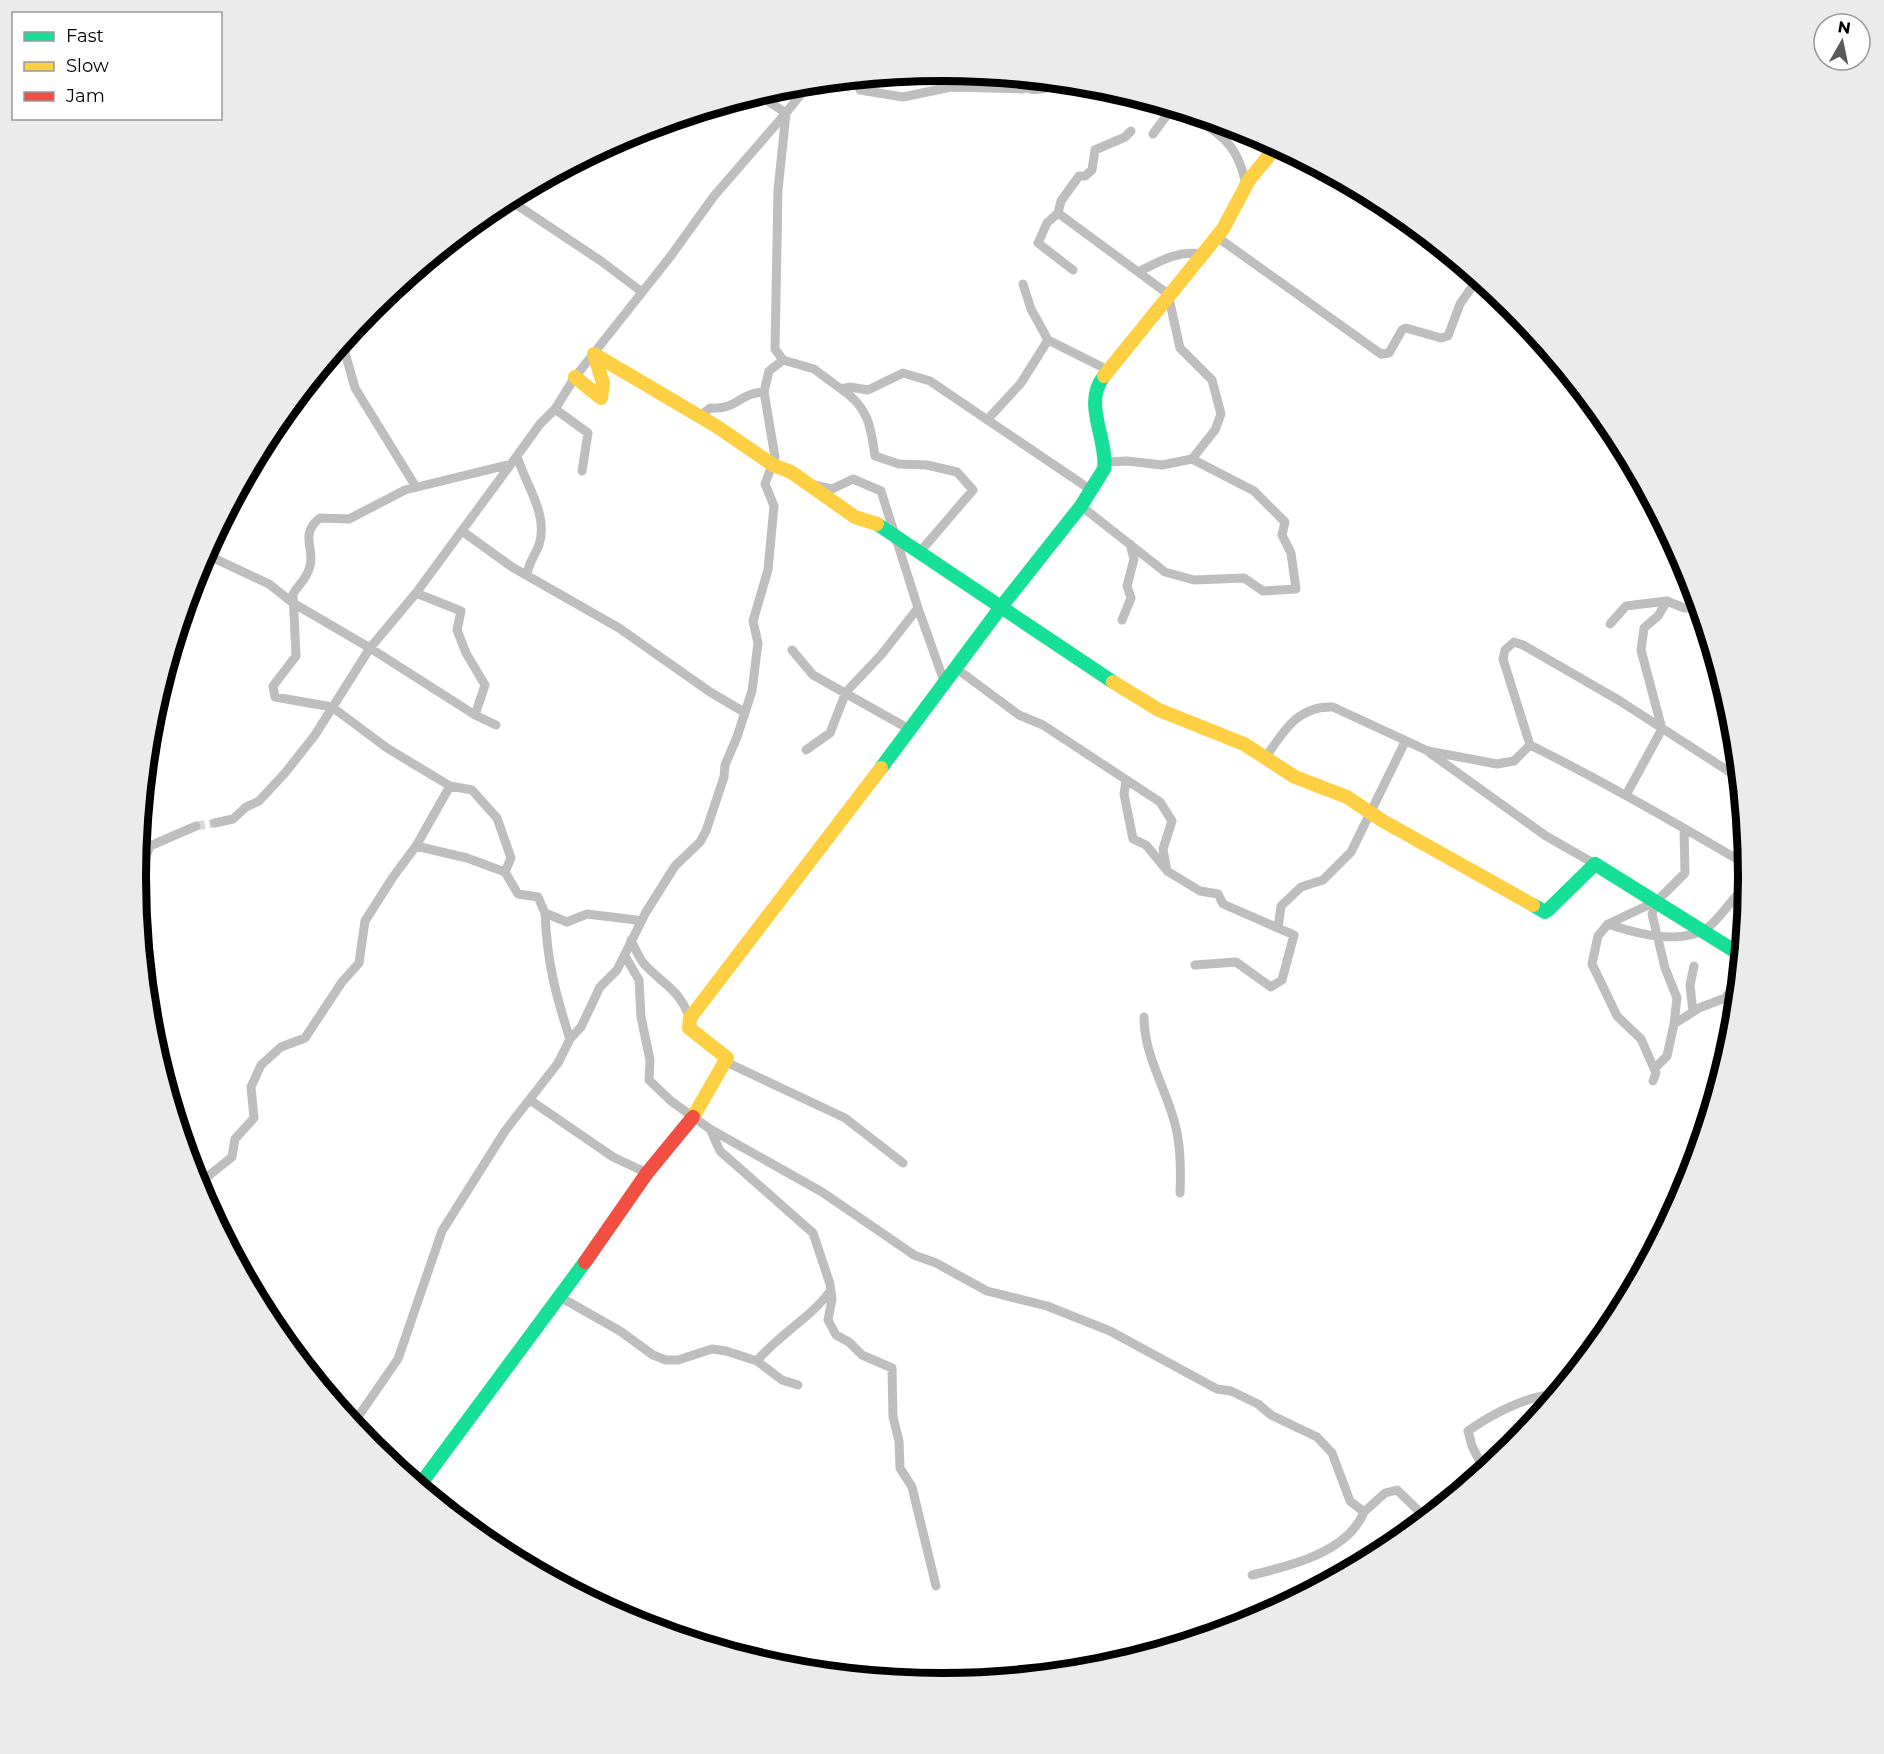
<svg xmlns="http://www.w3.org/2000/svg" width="1884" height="1754" viewBox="0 0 1884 1754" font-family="Montserrat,sans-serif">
<rect width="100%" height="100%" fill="#fff"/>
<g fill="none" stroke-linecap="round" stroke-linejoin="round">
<path stroke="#d9d9d9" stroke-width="9" stroke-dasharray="9 4.5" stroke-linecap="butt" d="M196,826L215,823"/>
<path stroke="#bebebe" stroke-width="9" d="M1007,77C1024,90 1039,95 1058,82
M860,90L903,97L951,87L1023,89
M1190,114C1223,137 1238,144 1246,185
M1153,134L1172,108
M508,199L601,261L642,292
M1058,213L1168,294L1180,348L1212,380L1221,414L1215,430L1192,459
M1217,237L1381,354L1389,353L1402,330L1406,328L1441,338L1448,336L1460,304L1478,278
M1073,270L1038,243L1047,223L1058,213L1061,201L1079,176H1085L1092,170L1095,150L1125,137L1131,131
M1140,271C1160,261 1179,250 1201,254
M1023,284L1031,309L1048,340L1108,370
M342,342L355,388L416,487
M783,360L814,369L841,389L850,387L868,390L903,373L930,381L1091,490
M841,389C868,406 871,427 875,456L899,464L927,465L957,472L973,490L919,553
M555,409L588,433L582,471
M700,416L710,408C737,410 739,393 764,392
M987,420L1021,383L1048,340
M517,456C525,484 549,514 539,545C535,556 528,563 527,575
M1081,506L1165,572L1194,580L1244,578L1263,591L1296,589L1291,553L1282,535L1285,522L1254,491L1192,459L1162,465L1127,461L1105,462
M1665,526C1666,544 1666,551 1682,559
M462,531L512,567L619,628L710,692L744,712
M205,554L269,584L293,603L370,648L416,593L511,464
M416,593L461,611L457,630L466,653L485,685L475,715
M918,608L945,684
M1122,620L1131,598L1127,586L1134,559L1130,544
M1610,624L1626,606L1667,601L1684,608L1699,607
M792,650L813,675L909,729
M957,669L1019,715L1043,725L1160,802L1172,821L1163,849L1167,871L1200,891L1218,894L1223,904L1294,935L1282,980L1271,987L1236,962L1195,965
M806,750L830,733L846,692L881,655L918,608L881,491L853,479L832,489L814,485
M1430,753L1546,836L1595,864
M1266,757C1283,732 1298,705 1333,707L1428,751L1497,764L1514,761L1530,745
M1739,778L1620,701L1523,645L1514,642L1505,650L1503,659L1530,745C1605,782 1676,823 1747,865
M1126,781L1124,794L1133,839L1146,845L1166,869
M1626,795L1662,729L1641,650L1644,628L1658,616L1667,601
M215,823L233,819L246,807L259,801L285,773L315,735L370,648L475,715L496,725
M1684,829L1685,873L1657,901L1652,914L1665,968L1677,998L1674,1024L1699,1008L1725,998L1738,982
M416,846L467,858L505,872L518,894L538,897L545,913L567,922L587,914L636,920L639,924
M138,848L150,846L196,826
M136,870L145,859L150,846
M505,872L511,858L497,818L472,790L450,786L387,748L332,707L275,697L273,686L296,656L293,594C299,584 307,579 310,566C315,549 299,534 320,518L349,519L405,490L511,464L540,424L555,409L575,377L670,257L714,196L786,113L757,94
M545,913C547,961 555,993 570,1039
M1608,924C1637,934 1684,947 1711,925C1724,913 1734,896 1748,884
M1278,928L1281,906L1301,887L1323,880L1351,852L1405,742
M631,940C635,948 639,959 645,965C666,987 677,987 690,1018
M625,956L639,980L641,1017L650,1060L649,1080L671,1101L710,1129L822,1192L914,1255L936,1263L987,1291L1047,1306L1110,1331L1217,1389L1231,1391L1258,1404L1271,1415L1317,1437L1332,1453L1350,1501L1364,1512C1348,1552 1290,1566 1252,1575
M1693,1012L1690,985L1694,966
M1144,1017C1144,1057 1167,1089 1176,1128C1181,1149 1181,1171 1180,1193
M726,1062L845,1118L903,1163
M1654,1069L1667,1056L1674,1024
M1653,1081L1656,1073L1641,1039L1617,1016L1592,964L1598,936L1608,924L1657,901
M530,1100L613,1157L647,1173
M710,1129L720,1151L813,1233L830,1284L832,1299L828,1320L836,1335L849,1342L862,1355L892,1368L893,1417L899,1441L900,1468L912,1487L936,1586
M197,1185L232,1157L235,1139L254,1118L251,1087L261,1065L281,1047L305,1038L342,982L359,963L365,921L393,877L416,846L450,786
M560,1297L620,1331L653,1355L666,1360H678L712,1349L726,1351L757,1361L782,1380L798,1385
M757,1361C779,1334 811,1318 831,1290
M353,1424L398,1359L442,1231L505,1131L558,1063L570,1039L581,1027L600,987L617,970L646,912L675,866L700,842L706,831L724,777L725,765L737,737L752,691L758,643L753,621L768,570L774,506L765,484L775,457L764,392L769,371L783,360L775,349L778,190L786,113L809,84
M1484,1470L1472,1446L1468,1431C1492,1414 1526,1396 1556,1394
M1364,1512L1385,1493L1397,1490L1426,1518"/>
<path stroke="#16e098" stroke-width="14" d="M877,524L1113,682
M881,768L1001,607L1081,506L1104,469C1108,438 1082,404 1104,376
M1533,905L1545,912L1548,910L1595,864L1741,955
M419,1486L585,1262"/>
<path stroke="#ffcf43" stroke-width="14" d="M1104,376L1223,229L1249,180L1277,146
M575,377L601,398L603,383L594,354L716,426L773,465L791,472L855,517L877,524
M1113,682L1159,710L1244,744L1295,777L1347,797L1383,821L1533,905
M693,1117L727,1058L689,1028L690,1018L881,768"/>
<path stroke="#f24e42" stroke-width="14" d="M585,1262L647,1173L693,1117"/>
</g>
<path d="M0 0H1884V1754H0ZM146 877a796 796 0 1 1 1592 0a796 796 0 1 1-1592 0Z" fill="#ebebeb" fill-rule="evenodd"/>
<path fill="none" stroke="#000" stroke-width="8" d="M146 877a796 796 0 1 1 1592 0a796 796 0 1 1-1592 0Z"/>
<rect x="12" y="12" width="210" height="108" fill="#ffffff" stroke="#999999" stroke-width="1.5"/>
<rect x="24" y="32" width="30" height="9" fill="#16e098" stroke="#999999" stroke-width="1.5"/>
<text x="66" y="42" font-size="18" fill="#000000">Fast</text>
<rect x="24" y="62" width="30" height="9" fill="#ffcf43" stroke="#999999" stroke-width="1.5"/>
<text x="66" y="72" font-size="18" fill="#000000">Slow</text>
<rect x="24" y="92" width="30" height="9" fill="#f24e42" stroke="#999999" stroke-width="1.5"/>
<text x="66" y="102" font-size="18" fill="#000000">Jam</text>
<g transform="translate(1842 42) rotate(9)"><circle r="28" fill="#ffffff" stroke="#999999" stroke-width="1.5"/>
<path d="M0-4.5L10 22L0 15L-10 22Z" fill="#595959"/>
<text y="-9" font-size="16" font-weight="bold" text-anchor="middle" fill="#000000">N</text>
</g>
</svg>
